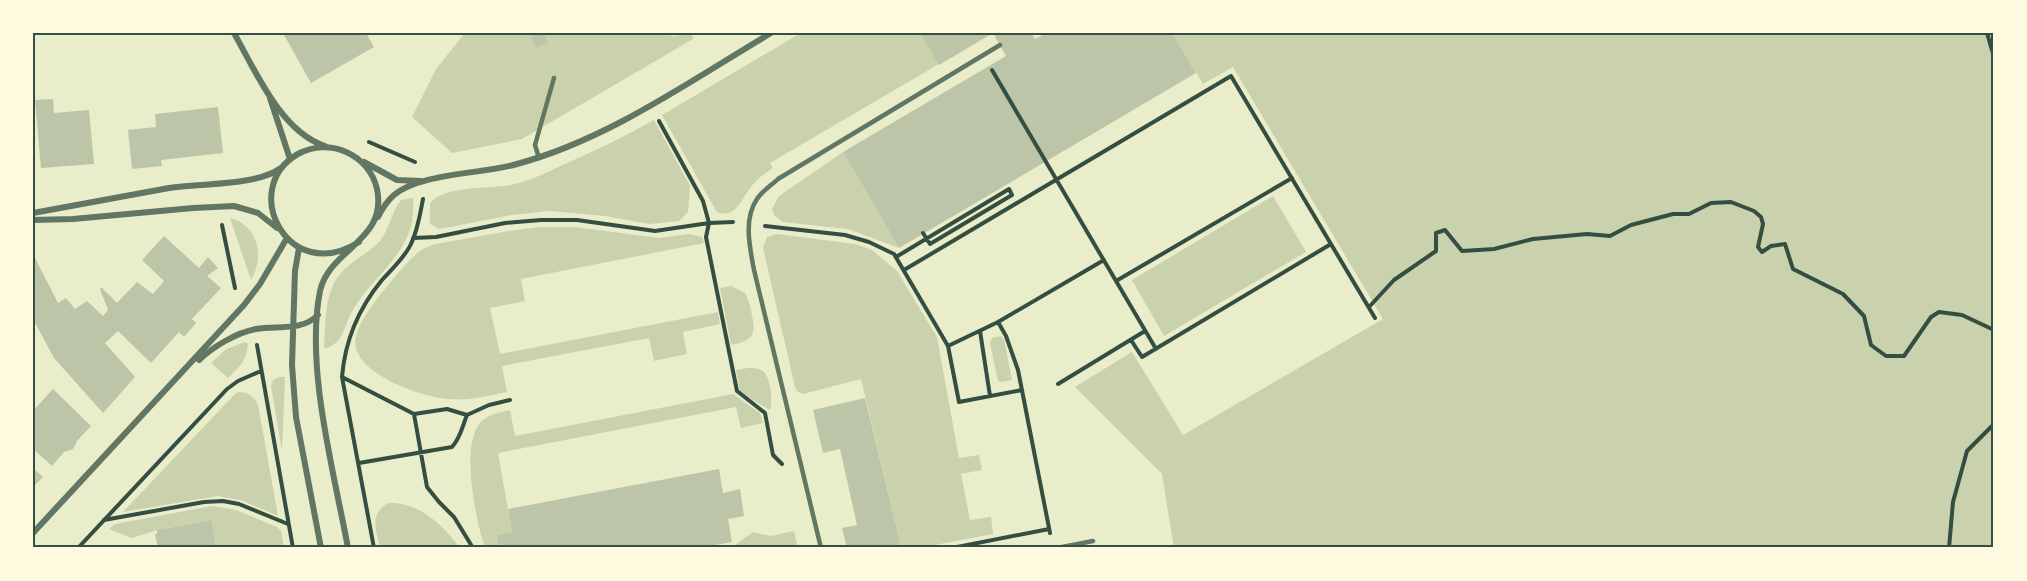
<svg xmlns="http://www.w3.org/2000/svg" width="2027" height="581" viewBox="0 0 2027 581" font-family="Rubik,sans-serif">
<rect width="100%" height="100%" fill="#e9edc9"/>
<path fill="#cad2ad" d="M465,33H660L673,36L692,33L693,39L522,139L452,153L412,117L436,69Z
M801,33H920L939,64L770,163L773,168C765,173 757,179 751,187C742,197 736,220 717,212L662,115Z
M1172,33H1994V548H1174L1162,474L1075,387L1132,352L1183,435L1383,319L1233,67L1203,84Z
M654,120L690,186L688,212L679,221L649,224L605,216L550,211L511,215L445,228L439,229L430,224V203C447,184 491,190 515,184C532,180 550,171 567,163C597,150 625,136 654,120Z
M843,152L899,248L848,229L783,222L774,215L772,209L779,196Z
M1273,196L1306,252L1164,336L1132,280Z
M413,198C414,211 413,223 408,235C396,264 368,283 353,310C343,326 345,343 324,349C326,320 323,287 347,267C358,257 370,252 380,241C390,228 391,212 401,200Z
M230,218C258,225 265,257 251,280Z
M540,227H575L659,238L689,234L702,237L704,243L521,279L525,301L490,308L500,354L718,312L720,324L683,332L687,354L654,361L649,338L502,366L507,392C488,396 467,401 448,399C422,397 364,377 356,348C352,332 368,311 377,299C387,286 410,257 423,249C434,243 447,242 459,240C486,235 512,230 540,227Z
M777,234L855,244L872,250L897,271L937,337L959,458L979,455L982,470L961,474L970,520L991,517L993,534L919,548H894L901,546L861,379L803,394L798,392L795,387L763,248L767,237Z
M731,286L745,293C749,300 751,308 752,316C757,336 751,341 731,345L720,288Z
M1001,336L1004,339L1012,380L1002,382L998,381L990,343L992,338Z
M244,342L248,343C247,361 240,366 228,378L211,363L225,350Z
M748,368C753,368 759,368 763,371C771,378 773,401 770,410L740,392L736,370Z
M279,377H285L282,451L271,386L273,380Z
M239,392C248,392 255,397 258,405L278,516L243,501L218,496L123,512L235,394Z
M733,394L760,413L763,423L741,428L736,407L498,453L512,532L496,535L499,548H485C476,520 460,448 480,423C488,414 499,413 510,410L515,436Z
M388,503C418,501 443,525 460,548H380C376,529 369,515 388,503Z
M212,506L236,510L277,527L281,531L284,548H216L210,520L157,530L132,538L109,529L115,524Z
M794,531L798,548H718L735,545L753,532L771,536Z"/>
<path fill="#bcc5a7" d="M283,33H366L374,47L311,83Z
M530,33H544L548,43L536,47Z
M920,33H1031L1035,39L1046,33H1172L1196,73L899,248L843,152L1006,56L993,33L939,65Z
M53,99L54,113L89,110L94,164L41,168L35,100Z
M218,107L223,153L161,160L162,166L132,169L128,130L156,127L155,114Z
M164,236L199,268L208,257L218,268L207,276L221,288L192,319L196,323L184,337L179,332L151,363L118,331L105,343L135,377L103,413L54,358L33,319V254L58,303L66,298L75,309L87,301L103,316L108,310L100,289L101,287L117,303L137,282L153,294L164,281L142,260Z
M53,389L91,426L77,441L73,449L64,452L52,466L33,449V411Z
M865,398L901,546L894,548H847L842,528L857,525L840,449L823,453L813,410Z
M33,468L43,477L33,487Z
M719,469L723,493L740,489L744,516L728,519L732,542L700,548H499L496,535L512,532L508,509Z
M211,520L216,548H158L155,534H157V530Z"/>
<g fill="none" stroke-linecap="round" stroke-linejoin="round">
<path stroke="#344e41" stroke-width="4" d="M1987,33L1994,57
M992,70L1156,349
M659,121L703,201L709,223L706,237L737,391L765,413L773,455L782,464
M369,142L415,162
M222,225L235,288
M765,226L845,235L869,242L894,254L948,346L959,402L1022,390
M413,238L436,237L505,223L541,220H577L655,231L709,223L733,222
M896,257L1009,189L1012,195L930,244L923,233
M904,270L1231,76L1375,318
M1116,281L1292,178
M1369,307L1394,280L1436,251V233L1445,230L1462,251L1494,249L1533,239L1587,234L1610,236L1631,225L1673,214H1689L1711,203L1731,202L1754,211L1761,217L1763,224L1758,247L1762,252L1771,246L1785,244L1793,269L1843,294L1864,316L1871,345L1886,356H1904L1931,317L1939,312L1962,315L1994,330
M998,322L1104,260
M980,331L990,396
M1131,340L1142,357L1331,244
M257,345L293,548
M948,346L998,322L1006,336L1018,370L1050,533
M342,377L414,414L427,487L439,502L454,517L473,548
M1058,384L1145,331
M414,414L447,409L467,415
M359,463L452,447C461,437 462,427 467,415L489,405L510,400
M104,520L204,502L223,501L239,504L288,524
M78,548L227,389L238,381L261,371
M374,548L342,377C345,340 358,309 382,280C392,269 405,257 411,244C418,230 420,214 423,199
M952,548L1049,529
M1949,548L1953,502L1967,451L1994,424"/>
<path stroke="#617663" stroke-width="4.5" d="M539,158L535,145L554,78
M821,548L754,270C750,248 743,219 757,199C762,191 772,185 778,179L1000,45
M1057,548L1093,541"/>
<path stroke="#617663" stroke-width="6" d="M234,33C255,70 281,132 325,146
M270,98L290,159
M364,162L397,180L421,181
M33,213C78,205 124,196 169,188C201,183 256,186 281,168
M378,217C382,209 387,201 394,195C420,173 483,174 517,164C609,139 690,81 771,33
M33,220L73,219L193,208L234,206L258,213L277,228
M299,248L295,271L292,365L296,417L321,548
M199,360C214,346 236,333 256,329C277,325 301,332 318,315
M33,533L244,305L260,284L287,238
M348,548C334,472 305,367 320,291C329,249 388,241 377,189C369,154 329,137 298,154C238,188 288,287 359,242"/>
</g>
<rect width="2027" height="581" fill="none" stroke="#fefae0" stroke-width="69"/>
<rect x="34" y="34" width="1958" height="512" fill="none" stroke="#344e41" stroke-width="2"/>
</svg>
